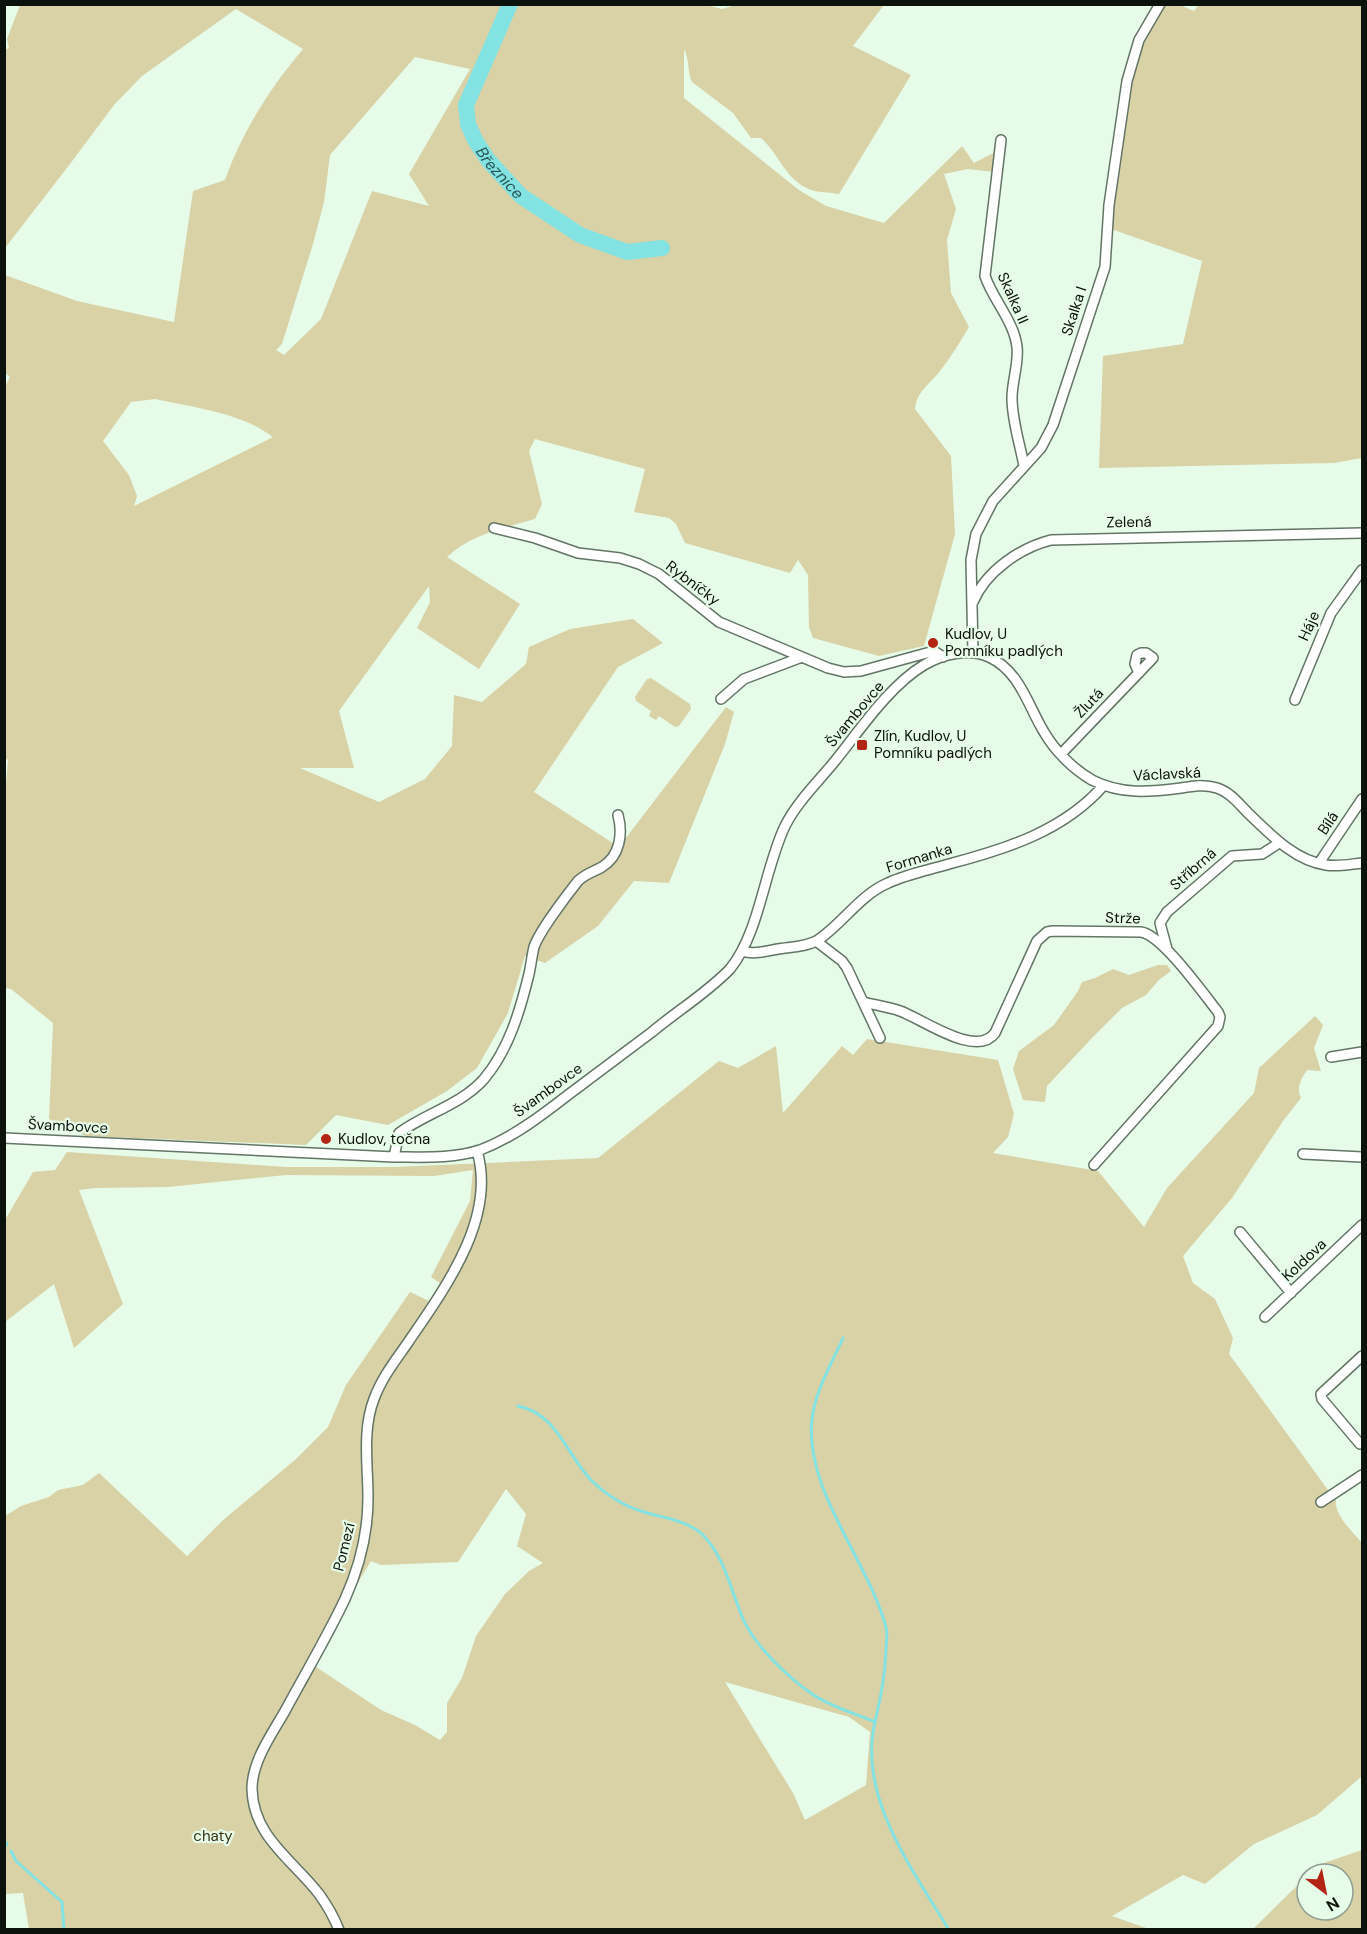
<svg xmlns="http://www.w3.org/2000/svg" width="1367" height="1934" viewBox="0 0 1367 1934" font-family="'DM Sans',sans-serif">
<rect width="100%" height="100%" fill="#e7fbe9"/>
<path fill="#d8d2a6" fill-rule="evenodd" d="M703,4L722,9L739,4L884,5L853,46L911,75L839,194C831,192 822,193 815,191C786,183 781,156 761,138H751L733,113L692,82C687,72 690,60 684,49V98L799,190L826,206L884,223L962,146L974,163L997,151L994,172L968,169L944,174L956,209L947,240L951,293L969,327C960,342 951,357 940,371C931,383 916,392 915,409L951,456L955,534L924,646L879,656L813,638L809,627L808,575L798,560L790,573L685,543L676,524L669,518L634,512L645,469L535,439L529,451L542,504L535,519C504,528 471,534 447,557L520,604L479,669L417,628L430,602L429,586L339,711L354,768H300L379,802L425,779L452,746L454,695L482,702L526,664L529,647L570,629L633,619L663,643L618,667L534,792L619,847L726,707L734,712L725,744L669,883L634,881L598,926L545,963L525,956L508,1013L477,1068L447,1091L388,1125L336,1115L306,1145L86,1136L49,1119L53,1023L11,989L5,988L4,811L8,759L5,760L4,388L10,377L5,373V275L77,301L174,322L193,191L225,180C242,132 270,88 303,49L236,9L142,76L114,105L70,164L5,248V50L9,48L7,39L20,5ZM415,57L470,69L409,174L429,206L372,191L321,319L284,355L276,350L282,344L313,244L324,202L330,155ZM155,399C192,407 242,413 273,437L134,506L137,496L129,475L103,441L131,402Z
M1199,4L1362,5V458L1334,463L1099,468L1103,356L1183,344L1202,261L1111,229L1112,208L1130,86L1142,41L1164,5H1180L1194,11Z
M651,678L690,704L691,709L679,726L675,727L659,716L656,720L649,716L651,711L636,701L635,697L647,679Z
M1158,965H1167L1171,971L1159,980L1146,995L1122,1008L1091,1039L1047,1086L1045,1102L1023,1100L1013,1069L1019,1051L1054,1025L1078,991L1082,982L1095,978L1113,969L1129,975Z
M1315,1016L1323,1025L1314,1048L1321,1071L1307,1070C1301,1079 1296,1088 1301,1098L1283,1121L1232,1198L1183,1256L1193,1283L1215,1299L1233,1338L1229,1354L1336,1501C1334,1515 1354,1533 1362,1543V1776L1317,1815L1254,1844L1205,1884L1183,1875L1112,1916L1149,1929H29L23,1893L5,1894V1516L21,1506L49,1497L58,1490L83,1485L99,1473L187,1556L222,1521L296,1459L328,1427L346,1385L410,1292L429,1301L440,1283L431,1277L470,1201L473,1170L434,1176L286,1175L168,1187L95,1188L79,1190L123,1304L74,1348L54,1284L5,1322V1220L33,1172L55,1170L67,1152L286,1167H395L598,1158L719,1061L738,1068L776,1046L783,1113L842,1046L853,1055L867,1039L998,1060L1014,1114L1008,1137L993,1153L1098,1171L1144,1227L1167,1188L1254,1093L1259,1068ZM506,1489L526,1514L517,1546L543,1563L529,1571L505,1594L476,1636L462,1678L447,1703V1732L440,1740L415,1725L381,1710L316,1667L310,1661L371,1561L381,1565L458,1562ZM725,1682L849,1717L870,1732L866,1785L805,1820L793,1793Z
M1362,1850V1929H1253L1307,1876V1910H1343V1874H1309L1318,1865Z"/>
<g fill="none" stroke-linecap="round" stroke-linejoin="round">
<path stroke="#83e2e2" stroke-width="3" d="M843,1338C832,1363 815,1391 812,1419C804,1490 868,1560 886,1627C888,1634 886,1643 886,1650C885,1677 881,1695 875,1722
M518,1406C557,1414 566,1453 590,1479C605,1494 623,1506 644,1512C663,1518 687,1520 703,1535C726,1559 731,1592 744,1621C756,1647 789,1678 812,1694C829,1706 856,1714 875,1722C857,1796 913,1870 949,1930
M4,1839L7,1845
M11,1851L16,1861L62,1902L64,1930"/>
<path stroke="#83e2e2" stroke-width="16" id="s1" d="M510,4L466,105L468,124L475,140L488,160L521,196L580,235L627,252L662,248"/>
<defs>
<path id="minor" d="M1001,140L985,276C993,300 1014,321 1017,347C1019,363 1012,381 1012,398C1012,421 1020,444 1024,466
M494,528L535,538L578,553L620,558L639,564L659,574L719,622L828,668L844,672L861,671L934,651L943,657
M973,602C986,571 1020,548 1051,540L1362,533
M973,653L971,560L976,534L993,501L1041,448L1053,425L1105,267L1109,205L1127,81L1139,40L1160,4
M721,699L744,679L802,657
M1295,700L1331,613L1362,570
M1061,754L1153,658L1146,653H1141L1137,655L1135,664L1139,673
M1319,863L1362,799
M816,941L842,961L847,968L880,1038
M1167,949L1160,923L1167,912L1232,856L1262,854L1279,843
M742,951C754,955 766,951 778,949C790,947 807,947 818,940C843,923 860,895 888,883C907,874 929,870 949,864C1006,849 1064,831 1104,785
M863,1002C875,1005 888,1007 900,1011C921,1018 976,1059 995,1033L1037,941L1047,932L1053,931L1141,932C1162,935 1203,993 1218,1012L1220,1017L1218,1026L1094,1165
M1331,1057L1362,1052
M4,1138L394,1157C422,1157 453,1159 480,1150C512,1138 541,1116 568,1095C596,1074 624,1053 652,1032C677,1011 707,993 730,969C760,932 764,870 785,826C797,802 818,782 835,761C860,730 889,686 924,665C942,654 969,648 989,657C1020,671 1028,706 1044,732C1055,751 1073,769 1092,780C1121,795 1150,792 1181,788C1193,786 1205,784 1217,788C1230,792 1239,804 1248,813C1270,834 1295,861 1326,865C1338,867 1351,864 1362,863
M1303,1154L1362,1157
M394,1157L399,1133C426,1113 461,1105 484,1079C509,1049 520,1011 529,974C531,965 532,955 534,947C539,932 567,895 578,881C585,874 593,872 602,867C620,856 623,834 618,815
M1240,1232L1291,1293
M1265,1317L1362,1225
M1360,1444L1322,1399L1321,1394L1362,1356
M1321,1502L1362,1475
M339,1930C334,1917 327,1905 319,1894C294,1861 253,1837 252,1789C252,1761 272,1734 285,1711C305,1674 327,1637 345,1599C359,1568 368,1532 368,1498C368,1465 362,1430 374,1399C382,1377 396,1360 409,1341C445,1288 497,1218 477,1151"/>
</defs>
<use href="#minor" stroke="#637565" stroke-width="12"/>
<use href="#minor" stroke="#fff" stroke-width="9"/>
</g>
<g fill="#b22413" stroke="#e7fbe9" stroke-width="2">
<circle cx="933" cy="643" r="6"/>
<rect x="856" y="739" width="12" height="12" rx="3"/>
<circle cx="326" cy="1139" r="6"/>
</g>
<g text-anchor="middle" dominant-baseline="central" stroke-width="4.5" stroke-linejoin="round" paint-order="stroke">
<g font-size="15" fill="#0b120c" stroke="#e7fbe9">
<text transform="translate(1013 298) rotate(66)">Skalka II</text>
<text transform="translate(1074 311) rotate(-72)">Skalka I</text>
<text transform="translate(1129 522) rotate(-1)">Zelená</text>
<text transform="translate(693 583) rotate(37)">Rybníčky</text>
<text transform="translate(1309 626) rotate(-66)">Háje</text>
<text transform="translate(1089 703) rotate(-46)">Žlutá</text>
<text transform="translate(855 714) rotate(-50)">Švambovce</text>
<text transform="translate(1167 774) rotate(-3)">Václavská</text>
<text transform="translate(1328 823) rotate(-56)">Bílá</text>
<text transform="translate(919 858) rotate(-17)">Formanka</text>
<text transform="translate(1193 869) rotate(-41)">Stříbrná</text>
<text transform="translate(1123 918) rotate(2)">Strže</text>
<text transform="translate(548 1090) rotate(-36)">Švambovce</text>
<text transform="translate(68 1126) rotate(3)">Švambovce</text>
<text transform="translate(1304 1260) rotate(-43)">Koldova</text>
<text transform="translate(344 1547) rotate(-76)">Pomezí</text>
</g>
<g font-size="15" fill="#0b120c" stroke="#e7fbe9" text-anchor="start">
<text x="945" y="634">Kudlov, U<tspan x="945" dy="17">Pomníku padlých</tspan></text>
<text x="874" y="736">Zlín, Kudlov, U<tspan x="874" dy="17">Pomníku padlých</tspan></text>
<text x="338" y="1139">Kudlov, točna</text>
</g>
<g font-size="15" fill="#393415" stroke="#e7fbe9">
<text x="213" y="1836">chaty</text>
</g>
<g font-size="16" font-style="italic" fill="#275252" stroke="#e7fbe9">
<text stroke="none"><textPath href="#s1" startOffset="188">Březnice</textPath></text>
</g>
</g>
<rect width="1367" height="1934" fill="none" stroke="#0b120c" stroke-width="12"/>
<g transform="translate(1325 1892) rotate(148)"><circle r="28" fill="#e7fbe9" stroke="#8f9e91" stroke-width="1.5"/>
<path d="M0-4.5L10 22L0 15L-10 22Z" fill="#b22413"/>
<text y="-9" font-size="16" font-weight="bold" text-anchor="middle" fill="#0b120c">N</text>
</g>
</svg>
